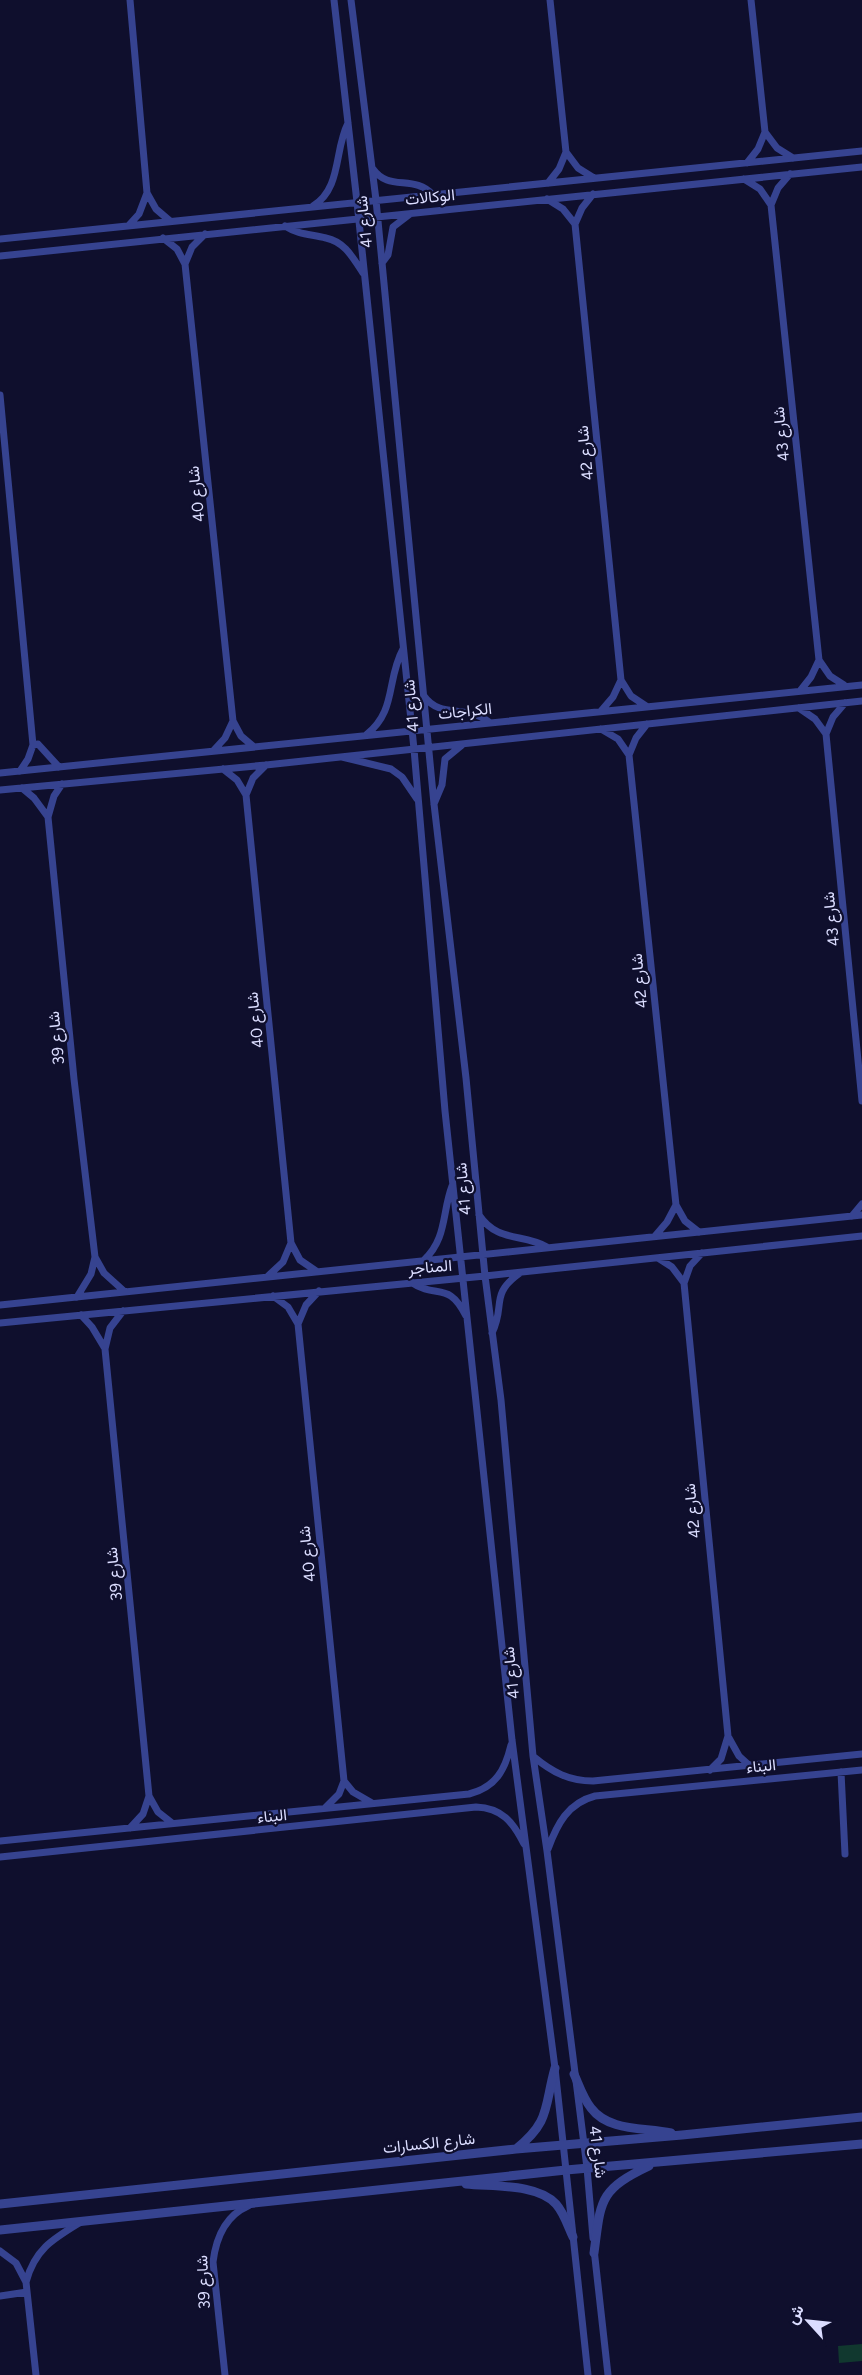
<svg xmlns="http://www.w3.org/2000/svg" width="862" height="2375" viewBox="0 0 862 2375" font-family="Figtree,Vazirmatn,sans-serif">
<rect width="100%" height="100%" fill="#0f0f2d"/>
<path fill="#11382f" d="M862,2344V2361L839,2363L838,2346Z"/>
<g fill="none" stroke-linecap="round" stroke-linejoin="round">
<path stroke="#364390" stroke-width="7" d="M334,0L357,202L414,749L445,1111L512,1740L555,2068L588,2375
M351,0L376,200L434,804L466,1078L485,1276L501,1400L533,1756L547,1851L587,2168L593,2238
M550,0L566,152L578,168L594,178
M751,0L765,132L777,148L793,158
M747,163L758,149L765,132
M373,169C389,192 414,174 433,195
M790,174L778,188L771,205L819,660L811,677L800,691
M744,179L760,189L771,205
M548,183L559,169L566,152
M147,193L156,209L170,221
M593,194L582,208L575,224L621,680L631,696L646,706
M547,199L563,209L575,224
M313,206C342,188 334,150 348,123
M129,225L139,214L147,193L130,0
M285,226C299,235 311,234 326,238C345,242 353,258 363,273
M163,238L177,249L185,264L233,721L241,736L254,747
M0,239L862,151
M0,256L862,167
M382,263L388,255L393,227L410,214
M185,264L192,247L205,234
M0,395L33,745L28,759L20,771
M819,660L830,676L844,685
M424,696C440,719 466,704 489,722
M845,703L833,717L826,734L862,1101
M799,708L815,719L826,734
M601,711L613,697L621,680
M647,724L636,738L629,755L676,1205L685,1221L699,1232
M601,729L618,739L629,755
M366,735C397,711 386,680 403,649
M33,745L38,744L59,767
M213,751L225,738L233,721
M342,757L391,769L402,777L417,799
M223,769L237,780L246,795L291,1243L300,1260L316,1271
M0,773L862,685
M62,784L54,796L48,817L74,1079L95,1257L91,1274L77,1297
M22,788L34,798L48,817
M0,790L266,765L862,701
M246,795L253,778L266,765
M434,804L442,785L445,759L462,745
M479,1215C498,1243 522,1233 547,1247
M852,1216L862,1204
M655,1236L667,1222L676,1205
M702,1253L690,1266L684,1283L728,1736L721,1759L710,1770
M95,1257L104,1273L125,1292
M658,1258L672,1267L684,1283
M424,1260C447,1239 442,1212 452,1186
M268,1276L283,1262L291,1243
M411,1282C437,1300 448,1280 466,1316
M273,1296L288,1307L298,1324L344,1781L339,1794L325,1808
M0,1305L862,1215
M123,1311L110,1328L105,1349L149,1796L143,1814L130,1828
M81,1315L92,1327L104,1347
M0,1323L485,1276L862,1236
M298,1324L306,1305L319,1291
M492,1333C506,1305 489,1295 520,1273
M729,1738L739,1756L750,1766
M534,1757C552,1772 569,1781 593,1781L862,1754
M841,1772L845,1854
M344,1781L353,1792L372,1803
M149,1796L158,1812L172,1823
M0,1841L469,1794C496,1787 505,1770 511,1745
M548,1849C557,1824 568,1803 595,1796L862,1770
M0,1857L476,1807C502,1808 513,1822 524,1844
M594,2249L608,2375
M0,2251L16,2263L26,2282L36,2375
M26,2282C35,2249 53,2239 81,2222
M0,2296L27,2292
M225,2375L213,2262C216,2238 225,2216 248,2206"/>
<path stroke="#364390" stroke-width="9" d="M574,2074C579,2085 583,2098 591,2108C609,2132 645,2127 671,2133
M516,2149C551,2121 544,2107 555,2068
M466,2184C492,2187 537,2183 556,2204C564,2213 568,2226 573,2237
M0,2204L516,2149L682,2135L862,2117
M0,2230L566,2170L862,2144
M594,2253C601,2201 598,2190 649,2166"/>
</g>
<g text-anchor="middle" dominant-baseline="central" stroke-width="4.5" stroke-linejoin="round" paint-order="stroke">
<g font-size="16" fill="#dbddff" stroke="#0f0f2d">
<text transform="translate(430 197) rotate(-6)">الوكالات</text>
<text transform="translate(364 222) rotate(-96)">شارع 41</text>
<text transform="translate(781 434) rotate(-96)">شارع 43</text>
<text transform="translate(585 453) rotate(-96)">شارع 42</text>
<text transform="translate(196 494) rotate(-96)">شارع 40</text>
<text transform="translate(411 706) rotate(-95)">شارع 41</text>
<text transform="translate(465 711) rotate(-6)">الكراجات</text>
<text transform="translate(831 919) rotate(-96)">شارع 43</text>
<text transform="translate(639 981) rotate(-96)">شارع 42</text>
<text transform="translate(255 1020) rotate(-96)">شارع 40</text>
<text transform="translate(56 1038) rotate(-96)">شارع 39</text>
<text transform="translate(463 1189) rotate(-95)">شارع 41</text>
<text transform="translate(430 1267) rotate(-5)">المناجر</text>
<text transform="translate(692 1511) rotate(-96)">شارع 42</text>
<text transform="translate(307 1554) rotate(-96)">شارع 40</text>
<text transform="translate(114 1574) rotate(-96)">شارع 39</text>
<text transform="translate(511 1673) rotate(-96)">شارع 41</text>
<text transform="translate(761 1766) rotate(-6)">البناء</text>
<text transform="translate(272 1816) rotate(-6)">البناء</text>
<text transform="translate(429 2143) rotate(-6)">شارع الكسارات</text>
<text transform="translate(598 2152) rotate(83)">شارع 41</text>
<text transform="translate(203 2282) rotate(-93)">شارع 39</text>
</g>
</g>
<g transform="translate(808 2321) rotate(297)" stroke="#0f0f2d" stroke-width="4.5" paint-order="stroke">
<path d="M0-4.5L10 22L0 15L-10 22Z" fill="#dbddff"/>
<text y="-9" font-size="16" font-weight="bold" text-anchor="middle" fill="#dbddff">ش</text>
</g>
</svg>
